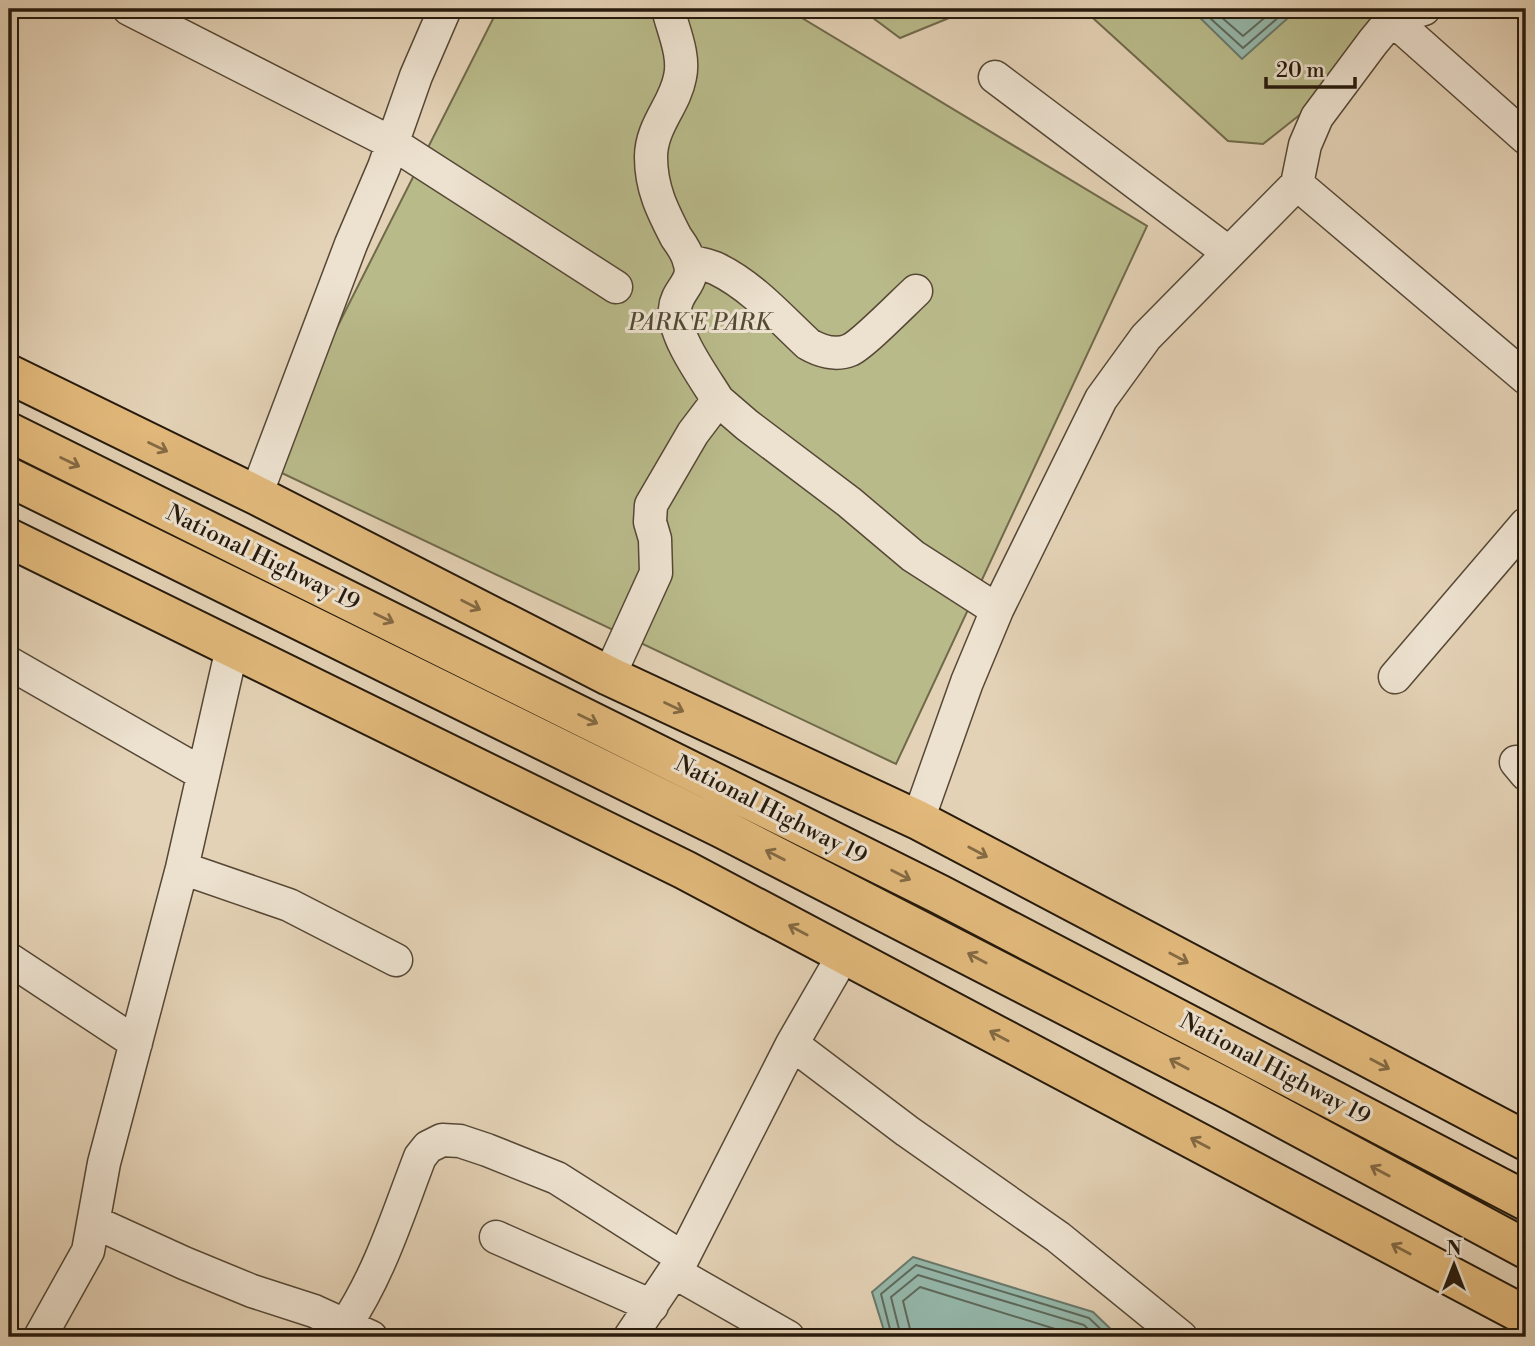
<svg xmlns="http://www.w3.org/2000/svg" width="1535" height="1346" viewBox="0 0 1535 1346" font-family="'Libre Bodoni',serif">
<rect width="100%" height="100%" fill="#e4d2b6"/>
<filter id="stains"><feTurbulence type="fractalNoise" baseFrequency=".00286" numOctaves="4"/><feColorMatrix values="0 0 0 0 .2 0 0 0 0 .09 0 0 0 0 .02 0 0 0 .5 -.17"/></filter>
<radialGradient id="worn" r=".72"><stop offset=".6" stop-color="#630" stop-opacity="0"/><stop offset="1" stop-color="#630" stop-opacity=".3"/></radialGradient>
<path fill="#b9ba8a" stroke="#706a4b" stroke-width="2" d="M498,9H787L1147,226L896,764L267,466Z
M861,9H971L900,38Z
M1083,9H1447L1394,40L1263,144L1228,141Z"/>
<path fill="#95b8ab" stroke="#69796b" stroke-width="2" d="M1191,9H1298L1242,59Z
M913,1257L1093,1312L1119,1337H886L872,1292Z"/>
<g fill="none" stroke-linecap="round" stroke-linejoin="round">
<path stroke="#5e695c" stroke-width="2" d="M1200,9L1243,48L1288,9
M1212,9L1243,36L1275,9
M892,1337L881,1294L916,1265L1089,1318L1109,1337
M901,1337L891,1297L918,1275L1084,1325L1096,1337
M912,1337L903,1301L920,1287L1081,1337"/>
<defs>
<path id="minor" d="M129,9L392,143L616,287
M1392,19L1526,138
M995,77L1229,253
M1297,184L1526,378
M690,261C699,264 709,265 717,269C752,286 780,318 808,344C820,351 836,356 850,350C863,344 903,303 916,291
M718,400L747,425L849,502L913,556L997,610
M256,495L351,244L384,167L416,76L445,9
M9,663L203,774
M609,676L656,573L655,539L650,522L651,505L693,433L718,400C704,377 673,336 675,309C676,290 697,282 689,261C687,252 681,244 676,237C662,210 651,188 651,157C651,126 675,105 680,77C685,55 673,30 668,9
M1395,677L1526,524
M1516,762L1526,774
M918,820L967,682L997,610L1101,399L1146,337L1297,184L1305,145L1317,117L1373,42L1392,19L1424,9
M182,868L289,905L396,960
M9,959L136,1043
M792,1044L907,1131L1058,1237L1181,1337
M94,1222L184,1263L252,1291L314,1311L371,1337
M496,1237L652,1306
M674,1272L788,1337
M346,1324C380,1273 398,1214 420,1157L428,1147L442,1140L460,1141L487,1150L557,1178L683,1258
M40,1337L88,1251L104,1163L182,868L232,648
M630,1337L683,1258L792,1044L844,954"/>
<path id="major" d="M9,374L256,495L609,676L918,820L1526,1141
M9,538L685,870L1526,1316"/>
<path id="highway" d="M9,432L939,894L1526,1201
M9,477L723,829L1234,1092L1526,1249"/>
</defs>
<use href="#minor" stroke="#564836" stroke-width="35"/>
<use href="#major" stroke="#261a0c" stroke-width="42"/>
<use href="#highway" stroke="#261a0c" stroke-width="42"/>
<use href="#minor" stroke="#ede2d0" stroke-width="32"/>
<use href="#major" stroke="#e2b97b" stroke-width="38"/>
<use href="#highway" stroke="#e2b97b" stroke-width="38"/>
</g>
<defs><path id="oneway-shaft" d="M-6 0H5M1.5-3L5.5 0L1.5 3" fill="none" stroke-width="1.6" stroke-linecap="round" stroke-linejoin="round" transform="scale(1.75)"/></defs>
<g stroke="#846a44">
<use href="#oneway-shaft" transform="translate(158 447) rotate(26)"/>
<use href="#oneway-shaft" transform="translate(70 462) rotate(26)"/>
<use href="#oneway-shaft" transform="translate(471 605) rotate(27)"/>
<use href="#oneway-shaft" transform="translate(384 618) rotate(26)"/>
<use href="#oneway-shaft" transform="translate(674 707) rotate(25)"/>
<use href="#oneway-shaft" transform="translate(588 719) rotate(26)"/>
<use href="#oneway-shaft" transform="translate(978 852) rotate(28)"/>
<use href="#oneway-shaft" transform="translate(775 855) rotate(-153)"/>
<use href="#oneway-shaft" transform="translate(901 875) rotate(27)"/>
<use href="#oneway-shaft" transform="translate(798 930) rotate(-152)"/>
<use href="#oneway-shaft" transform="translate(977 958) rotate(-152)"/>
<use href="#oneway-shaft" transform="translate(1179 958) rotate(28)"/>
<use href="#oneway-shaft" transform="translate(999 1036) rotate(-152)"/>
<use href="#oneway-shaft" transform="translate(1179 1064) rotate(-152)"/>
<use href="#oneway-shaft" transform="translate(1380 1064) rotate(28)"/>
<use href="#oneway-shaft" transform="translate(1200 1143) rotate(-152)"/>
<use href="#oneway-shaft" transform="translate(1380 1171) rotate(-152)"/>
<use href="#oneway-shaft" transform="translate(1401 1249) rotate(-152)"/>
</g>
<g text-anchor="middle" dominant-baseline="central" stroke-width="6" stroke-linejoin="round" paint-order="stroke">
<g font-size="23" font-style="italic" fill="#524a32" stroke="#ede2d0">
<text x="700" y="323">PARK E PARK</text>
</g>
<g font-size="23" fill="#261a0c" stroke="#ede2d0">
<text transform="translate(263 558) rotate(26)">National Highway 19</text>
<text transform="translate(771 810) rotate(27)">National Highway 19</text>
<text transform="translate(1275 1069) rotate(28)">National Highway 19</text>
</g>
</g>
<rect width="1535" height="1346" fill="none" stroke="#e4d2b6" stroke-width="35"/>
<rect x="10" y="10" width="1514" height="1325" fill="none" stroke="#261a0c" stroke-width="3.5"/>
<rect x="18" y="18" width="1500" height="1311" fill="none" stroke="#261a0c" stroke-width="2"/>
<g transform="translate(1454 1265)" stroke="#ede2d0" stroke-width="5" paint-order="stroke">
<path d="M0-5L12 26L0 18L-12 26Z" fill="#261a0c"/>
<text y="-10" font-size="19" font-weight="bold" text-anchor="middle" fill="#261a0c">N</text>
</g>
<path d="M1266 77v10h89v-10" fill="none" stroke="#261a0c" stroke-width="3.5"/>
<text x="1276" y="77" font-size="21" fill="#261a0c" stroke="#ede2d0" stroke-width="5" paint-order="stroke">20 m</text>
<rect width="100%" height="100%" filter="url(#stains)"/>
<rect width="100%" height="100%" fill="url(#worn)"/>
</svg>
